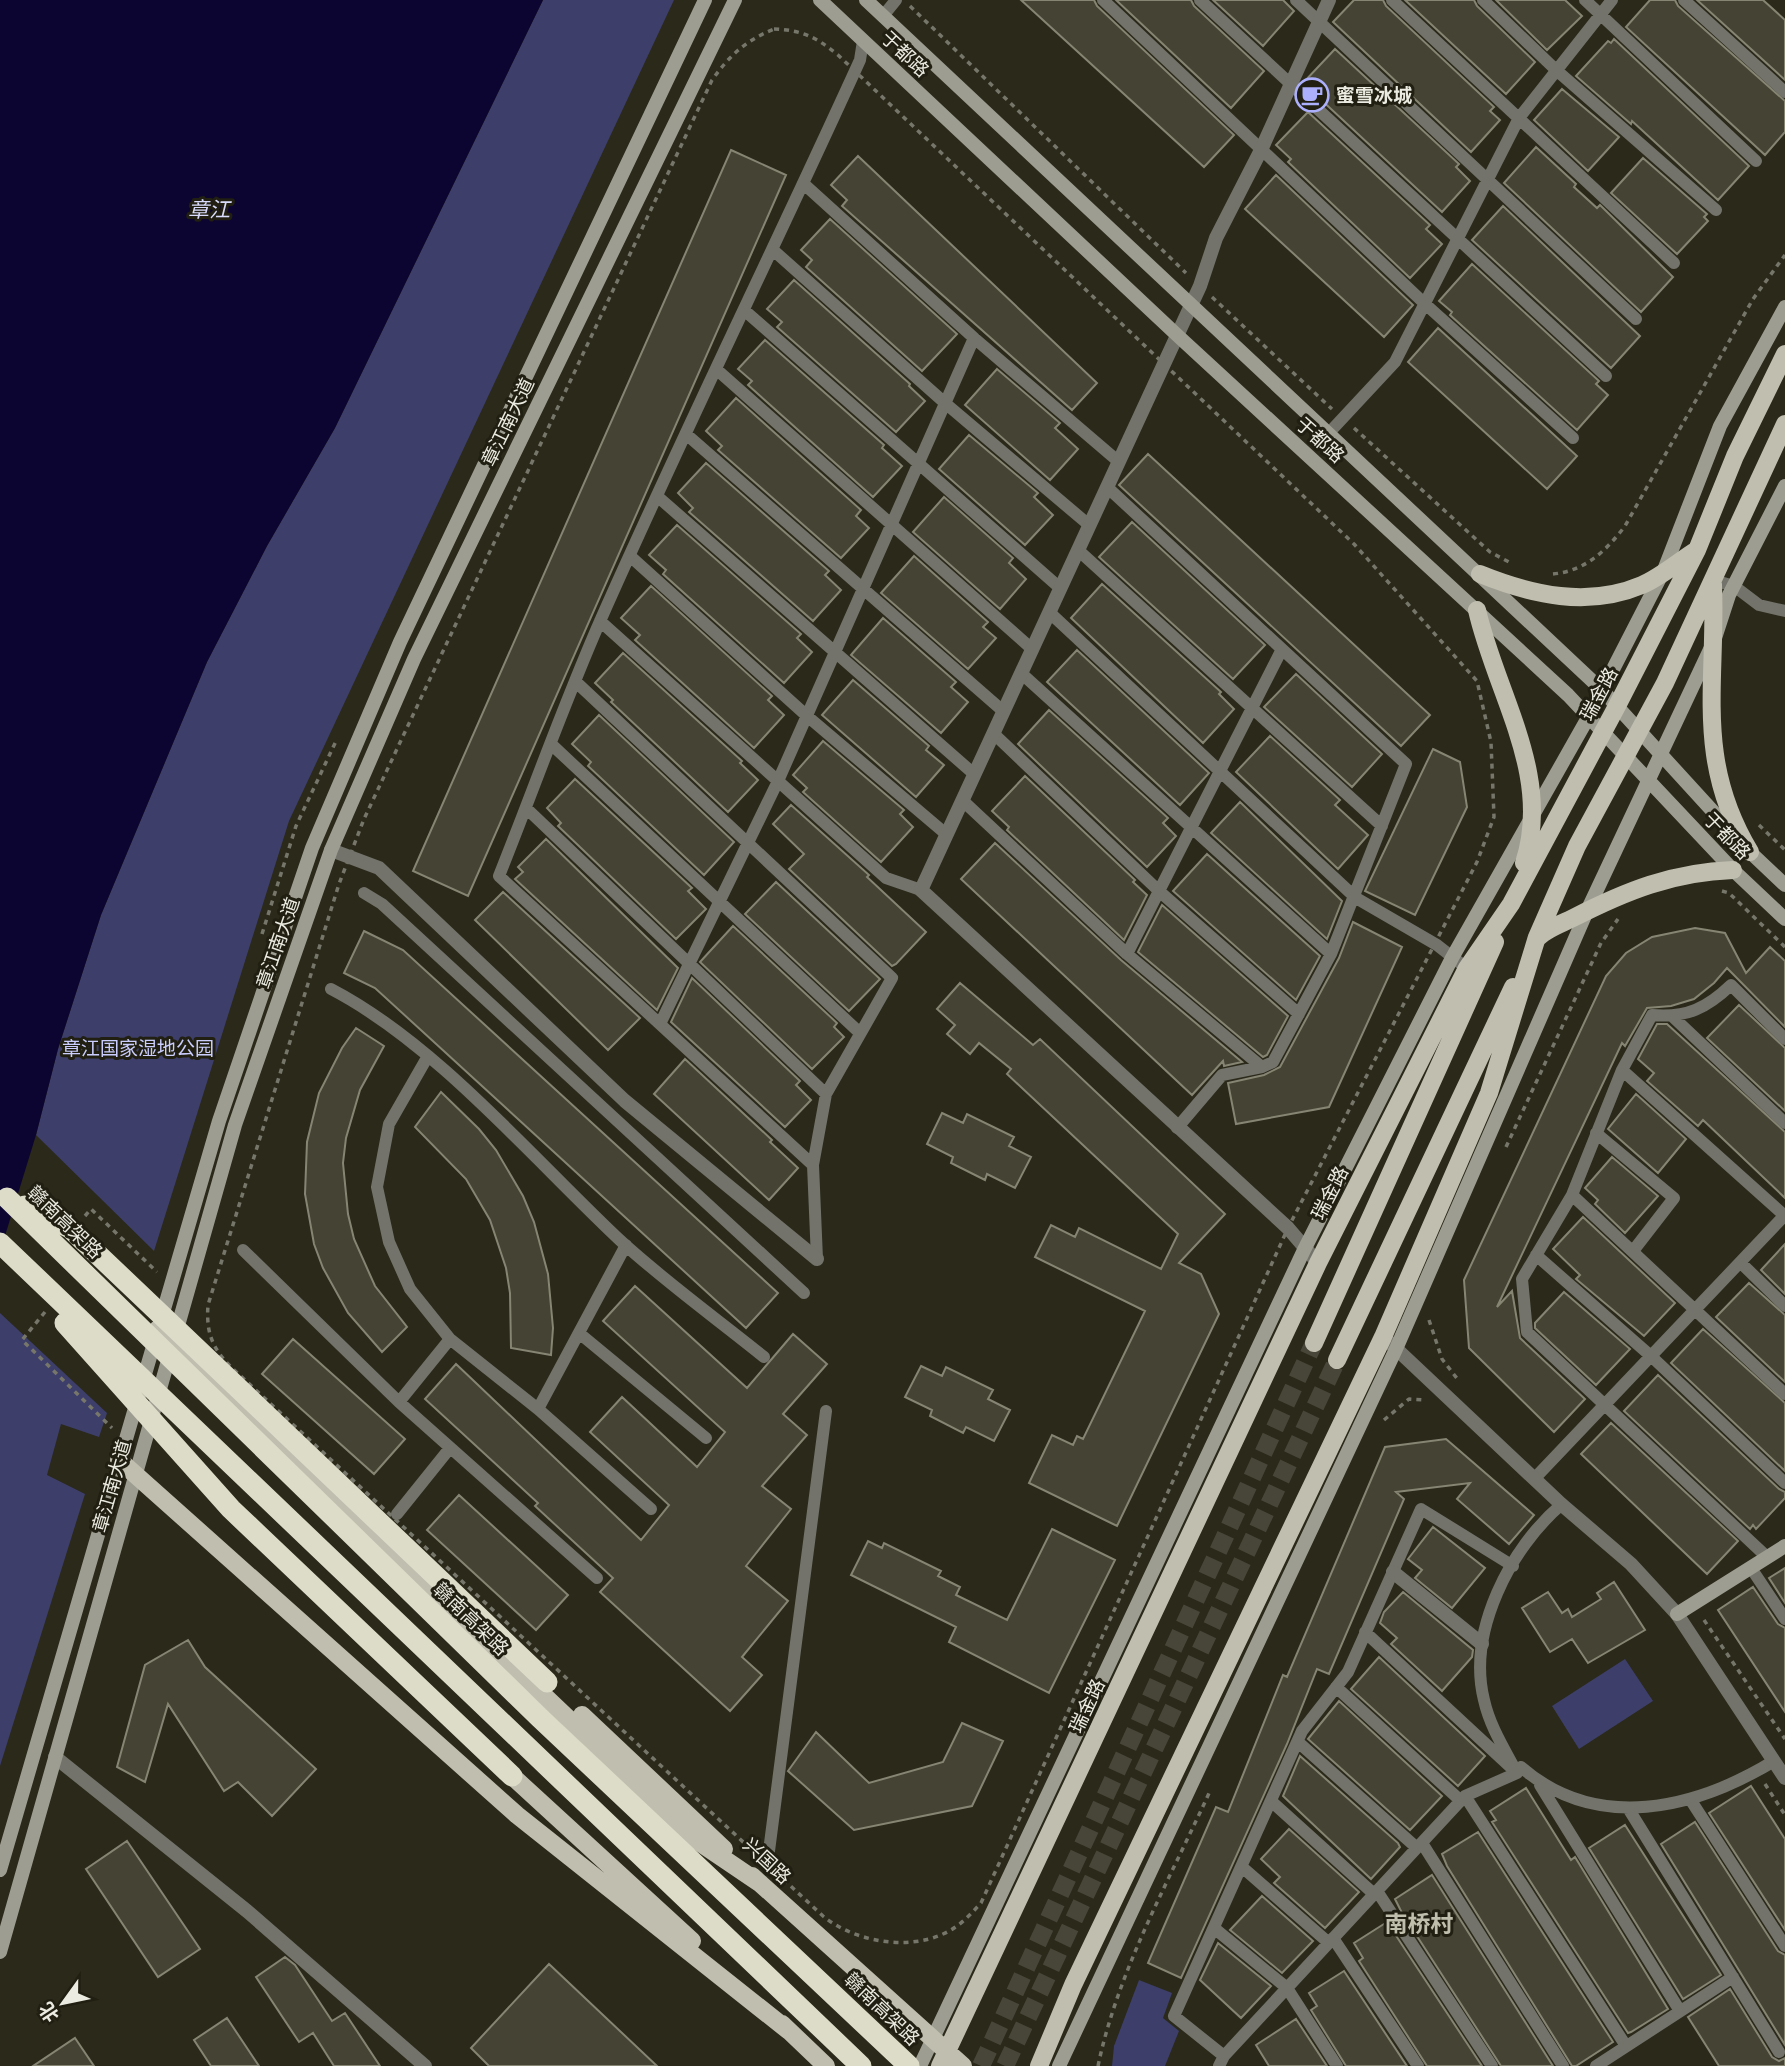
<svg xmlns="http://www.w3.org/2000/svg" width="1785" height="2066" viewBox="0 0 1785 2066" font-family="Cabin,'Noto Sans SC',sans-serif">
<rect width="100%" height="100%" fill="#2a291a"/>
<path fill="#3d3e69" d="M543,0H674L289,821L154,1251L36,1135L58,1049L101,915L207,662L267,546L335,428Z
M0,1313L107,1413L99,1437L61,1424L47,1475L85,1494L0,1766Z
M1625,1659L1653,1701L1579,1749L1552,1706Z
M1139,1980L1172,1993L1163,2018L1179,2031L1165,2066H1112L1114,2046Z"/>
<path fill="#0c0531" d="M0,0H543L335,428L267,546L207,662L101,915L58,1049L36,1135L0,1252Z"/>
<path fill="#454434" stroke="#868473" stroke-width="2" d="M1021,0H1094L1097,6L1234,135L1204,167Z
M1116,0H1191L1194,6L1264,71L1231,108Z
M1213,0H1283L1294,11L1263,46Z
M1354,0H1383L1386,6L1494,107L1490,111L1500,120L1471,152L1333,22Z
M1405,0H1474L1477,6L1535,62L1506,94Z
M1496,0H1565L1582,16L1547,50Z
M1650,0H1675L1678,6L1785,101V132L1765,155L1626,27Z
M1697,0H1763L1785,20V80Z
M1614,39L1749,166L1718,200L1632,121L1631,124L1576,76L1608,41L1611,43Z
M1335,49L1459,164L1456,167L1470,181L1442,212L1303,83Z
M1562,89L1619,137L1588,171L1534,120Z
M1308,112L1430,225L1426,229L1442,244L1410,278L1288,162L1291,159L1276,145Z
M1536,147L1576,184L1574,187L1597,208L1600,205L1673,277L1641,312L1504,183Z
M731,150L786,175L468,896L413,871Z
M858,156L1097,383L1072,410L842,206L847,200L831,185Z
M1643,158L1707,214L1704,217L1708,221L1677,254L1611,193Z
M1276,175L1413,305L1384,337L1245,209Z
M1503,206L1640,336L1611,368L1472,240Z
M830,219L957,334L922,371L806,267L812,260L801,250Z
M1472,264L1599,381L1596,384L1608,395L1577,430L1450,315L1452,312L1439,301Z
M794,280L910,384L909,386L925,401L896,432L777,327L782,322L767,309Z
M1438,328L1577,456L1547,489L1408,362Z
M765,340L884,445L882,448L902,466L873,497L748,385L752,381L738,369Z
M997,369L1060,423L1055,428L1078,449L1050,480L965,405Z
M736,398L861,510L856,516L869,528L841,558L718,450L722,446L706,431Z
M969,435L1038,493L1034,497L1053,515L1025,545L939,469Z
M1148,454L1430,715L1401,746L1119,485Z
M706,463L829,571L825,575L841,590L813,621L689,512L693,508L678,493Z
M944,497L1013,558L1009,563L1026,579L1000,609L913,532Z
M1132,522L1265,645L1233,679L1099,557Z
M677,525L801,634L797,638L812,652L784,683L663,574L666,570L649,555Z
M914,556L988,622L983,627L996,638L968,669L881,593Z
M1102,584L1221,692L1219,694L1234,709L1203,743L1071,618Z
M651,586L772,696L768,700L784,715L754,748L635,640L640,635L621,618Z
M883,618L956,682L951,687L968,702L941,733L851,655Z
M1077,650L1209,773L1180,805L1047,682Z
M623,653L742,761L740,763L758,780L728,812L611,702L613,700L595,683Z
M1296,674L1382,754L1352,787L1264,707Z
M853,680L929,746L926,750L944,765L916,797L822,715Z
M1049,710L1168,818L1163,823L1176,836L1147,867L1018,744Z
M599,715L734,842L704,875L588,766L591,762L572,744Z
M1270,736L1340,800L1335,805L1368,835L1338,869L1236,772Z
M823,741L904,810L900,814L913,827L881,862L803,792L807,788L793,775Z
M1433,749L1460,762L1467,807L1415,915L1365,891Z
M1025,776L1135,880L1133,882L1147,895L1124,940L1007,830L1009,827L992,811Z
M575,779L692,888L688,891L706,909L676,939L558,826L561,823L547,808Z
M1240,802L1342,901L1327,939L1211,833Z
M791,805L869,875L867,877L926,932L896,964L892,966L789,869L804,854L773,824Z
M546,839L678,968L657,1010L515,879L523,872L518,867Z
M995,843L1121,960L1242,1062L1224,1066L1223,1061L1192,1095L961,879Z
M1207,854L1320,956L1296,1000L1173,891Z
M776,882L880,979L849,1011L745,914Z
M503,892L640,1018L608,1050L475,920Z
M1162,905L1288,1016L1267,1055L1263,1057L1138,952Z
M1353,922L1402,947L1329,1107L1236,1124L1228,1083L1264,1075L1280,1067L1339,958Z
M733,926L837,1023L834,1027L844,1037L812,1069L700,962Z
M1695,928L1725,933L1746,973L1770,947L1785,961V1027L1727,968L1714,983L1694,999L1671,1006L1647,1008L1625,1046L1622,1043L1497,1307L1512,1291L1520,1338L1585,1399L1554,1432L1469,1348L1464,1280L1606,976L1626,953L1652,937Z
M364,931L403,950L778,1293L746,1328L375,988L344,973Z
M692,978L800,1081L796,1085L811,1100L785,1127L671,1022Z
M960,983L1033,1045L1040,1039L1225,1214L1179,1263L1201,1274L1219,1314L1117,1526L1029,1483L1052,1435L1073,1445L1077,1436L1083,1439L1145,1311L1035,1257L1051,1225L1075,1237L1079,1228L1161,1269L1178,1234L1007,1074L1011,1069L979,1043L970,1054L947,1034L955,1025L937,1009Z
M1739,1005L1785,1048V1111L1707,1038Z
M1657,1024H1667L1785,1132V1198L1703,1120L1698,1126L1647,1081L1654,1073L1638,1059Z
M356,1028L384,1046L360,1090L346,1138L343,1163L348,1214L354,1239L375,1286L407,1327L382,1352L348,1313L323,1268L314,1244L305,1194L307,1142L319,1093L342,1048Z
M685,1059L772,1140L770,1142L798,1168L769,1200L654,1094Z
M441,1092L479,1129L496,1150L523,1196L534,1222L548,1274L553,1328L551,1355L511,1348L510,1293L506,1268L490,1220L466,1179L415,1127Z
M1636,1094L1686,1139L1658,1173L1608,1129Z
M942,1113L963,1123L967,1114L1014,1137L1009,1146L1031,1157L1015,1188L987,1174L985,1180L951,1163L953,1157L927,1144Z
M1612,1157L1658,1196L1625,1233L1595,1204L1598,1200L1585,1188Z
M1583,1217L1675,1303L1644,1336L1576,1279L1580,1275L1553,1249Z
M1785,1244V1294L1761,1270Z
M1749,1283L1785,1315V1382L1716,1317Z
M635,1286L747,1388L793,1334L827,1364L783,1414L807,1435L762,1486L791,1509L746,1566L788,1601L742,1657L762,1675L730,1711L600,1592L613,1578L535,1506L538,1503L425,1399L456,1364L641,1540L669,1505L590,1432L622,1397L697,1467L725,1432L603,1321Z
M1564,1292L1630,1349L1596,1385L1535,1328V1323Z
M1703,1329L1785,1403V1471L1671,1363Z
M293,1339L405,1439L374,1474L262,1374Z
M921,1366L942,1376L946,1367L993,1390L988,1399L1010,1410L994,1441L966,1427L963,1433L930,1416L932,1410L905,1397Z
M1658,1375L1779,1489L1785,1492V1498L1756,1529L1753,1525L1750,1529L1624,1411Z
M1611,1423L1738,1541L1707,1574L1581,1454Z
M1446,1439L1534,1515L1509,1544L1457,1499L1470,1483L1396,1492L1404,1499L1329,1674L1317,1669L1287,1744L1181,1978L1148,1963L1216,1807L1228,1812L1283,1675L1287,1677L1385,1447Z
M459,1495L568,1595L536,1630L427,1530Z
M1433,1527L1485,1568L1452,1608L1415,1578L1422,1570L1408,1559Z
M1052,1529L1115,1560L1049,1693L949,1642L956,1627L851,1575L868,1541L882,1548L884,1543L941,1571L938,1576L960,1587L956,1595L1007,1620Z
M1785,1568V1603L1769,1578Z
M1614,1582L1645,1630L1588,1663L1572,1639L1550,1652L1522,1608L1548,1592L1562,1613L1568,1609L1572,1617L1601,1599L1597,1593Z
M1753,1587L1778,1624L1785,1628V1712L1718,1610Z
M1403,1592L1473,1650L1472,1657L1442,1691L1391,1644L1397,1638L1380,1623L1384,1612Z
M188,1640L205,1667L316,1769L272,1816L238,1782L224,1791L168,1704L145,1782L117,1767L145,1665Z
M1379,1657L1485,1756L1458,1786L1351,1689Z
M1339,1701L1442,1796L1410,1830L1308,1739Z
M962,1723L1003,1741L972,1806L854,1830L788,1771L816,1732L869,1783L943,1762Z
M1300,1756L1398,1843L1400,1847L1371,1879L1283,1796Z
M1751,1786L1785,1839V1930L1709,1813Z
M1526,1788L1571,1860L1575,1857L1668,2009L1631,2032L1628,2033L1492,1822L1496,1820L1490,1811Z
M1695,1822L1778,1951L1785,1955V2045L1661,1844Z
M1625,1825L1721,1975L1683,1999L1589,1848Z
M1289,1829L1359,1892L1325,1928L1274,1883L1280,1877L1261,1859Z
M1478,1832L1613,2042L1576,2066H1572L1447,1866L1442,1854Z
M127,1841L200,1949L158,1977L86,1869Z
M1432,1875L1553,2066H1501L1402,1913L1395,1899Z
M1262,1896L1313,1941L1282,1973L1230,1930Z
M1387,1922L1482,2066H1427L1359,1961L1363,1958L1354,1943Z
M1218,1943L1271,1986L1241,2018L1200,1980Z
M285,1957L295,1965L332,2021L345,2013L380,2066H334L313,2033L299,2042L256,1977Z
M549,1964L657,2066H489L471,2048Z
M1344,1971L1407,2066H1346L1311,2010L1317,2006L1309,1993Z
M1730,1989L1772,2057L1779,2061L1785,2058V2066H1719L1688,2017Z
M227,2018L259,2066H211L194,2040Z
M1296,2019L1327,2066H1269L1256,2045Z
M75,2038L94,2066H33Z"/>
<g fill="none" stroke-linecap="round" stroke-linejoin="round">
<path stroke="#474638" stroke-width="18" stroke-dasharray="18 9" stroke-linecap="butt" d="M981,2066L1314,1343
M1005,2066L1337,1360"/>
<path stroke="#77766a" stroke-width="3.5" stroke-dasharray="5 5" stroke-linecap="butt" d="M910,6L1186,273
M774,29C802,30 816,37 838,55L1354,544L1477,681L1491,742L1494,817L1477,862L1288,1228L981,1903C969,1916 959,1927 943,1934C906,1951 853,1941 823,1916L232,1368C212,1348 206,1333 208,1305L339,884L364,819L712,80C730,55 745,41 774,29Z
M1212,297L1332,409
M1354,428L1490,552L1509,562
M1553,574C1585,571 1606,551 1625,526L1753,299L1785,255
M1759,825L1785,850
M1722,891L1729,893L1785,947
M262,934L296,826L337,739
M1506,1147L1601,943L1618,919
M85,1216L91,1209L157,1272
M45,1312L22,1340L112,1428
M1429,1320L1442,1359L1459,1381
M1384,1420L1409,1399L1424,1400
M1704,1620L1785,1739
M1765,1784L1785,1815
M1098,2066C1118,1970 1170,1879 1210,1791"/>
<path stroke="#73736b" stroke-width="12" d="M1103,0L1423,302L1573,438
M1200,0L1606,376
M1296,0L1636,319
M1392,0L1674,263
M1483,0L1555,69L1716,210
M1585,0L1756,161
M1684,0L1785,92
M883,16L896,0
M805,185L974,338L1119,462
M773,250L945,403L1089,525
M744,310L1060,588
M716,369L1032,649
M686,434L1003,711
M1327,435L1395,362L1519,118L1612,0
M1107,487L1406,764L1331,954L1273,1062L1262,1067L1222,1075L1177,1128
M657,496L974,774
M1078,550L1382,826
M630,556L807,716L946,834
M1713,580L1734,586L1759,605L1785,611
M1049,612L1356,898L1437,945L1460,963
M600,621L886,878L921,890
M1021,673L1331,954
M576,682L892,978L826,1094L813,1165L817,1259
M993,733L1159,891L1299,1014
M551,744L860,1033
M962,800L1127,954L1262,1067
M526,808L826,1094
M364,893L382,904L804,1293
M1127,954L1281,651
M331,989C437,1044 535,1161 623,1243C667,1283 717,1319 764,1357
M1673,1017L1785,1123
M660,1024L778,781L974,338
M428,1056L389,1124L377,1187L389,1242L410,1289L450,1339L538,1409L651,1509
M1622,1070L1785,1216
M1596,1133L1674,1198L1633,1251
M813,1165L499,876C533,791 564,703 601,619C684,431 775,247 860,60L863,41
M1572,1195L1785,1394
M243,1250L399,1402L597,1578
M1536,1255L1652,1357L1785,1483
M1741,1263L1785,1306
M579,1333L706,1438
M399,1402L450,1339
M538,1409L626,1245
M1534,1479L1785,1215
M1562,1504C1510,1548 1467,1632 1484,1700C1490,1727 1505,1750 1517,1773L1521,1767C1597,1833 1695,1809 1774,1761
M397,1514L450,1448
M1767,1557L1527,1332L1522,1279L1572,1195L1622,1070L1652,1015C1687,1018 1707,1008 1731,985L1785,1039
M1751,1568L1785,1619
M1336,1687L1461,1801
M1298,1742L1417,1848
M1540,1785L1680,2011
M1465,1796L1626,2046
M1690,1799L1785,1946
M1271,1801L1374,1894
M1628,1808L1779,2052
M1422,1843L1563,2066
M769,1851L826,1411
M1242,1867L1329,1943
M1377,1891L1492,2066
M1214,1928L1287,1988L1337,2066
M1333,1938L1418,2066
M1224,2056L1174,2016L1302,1731L1348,1672L1421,1509L1513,1566
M1219,2066L1224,2056L1465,1796L1517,1773L1365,1632
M1596,2066L1733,1977"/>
<path stroke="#73736b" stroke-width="14" d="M331,850L379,868L625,1101L817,1259
M1318,1263L1288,1228L921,890L1200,286L1216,238L1261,150L1329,0
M1388,1341L1561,1504L1631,1564L1677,1614L1785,1778
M1393,1572L1482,1644
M55,1757L247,1911L425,2066"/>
<path stroke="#9e9d91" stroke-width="14" d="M820,0L1177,335L1568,695L1733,870L1785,919
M866,0L1603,691L1750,852L1785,885
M1677,1614L1785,1546
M0,1870L219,1121L312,848L400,642L705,0
M0,1952L235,1125L331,850L414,659L735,0
M920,2066L1304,1250L1452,958L1589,716L1664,570L1720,426L1785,307
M1059,2066L1396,1349L1587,911L1714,641L1729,595L1785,486"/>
<path stroke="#bfbeaf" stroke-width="18" d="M1480,574C1532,595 1588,608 1642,585C1661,577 1679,561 1697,550
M1713,584C1717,684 1694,759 1750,852
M1477,610C1496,694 1553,775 1524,863
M1536,940C1543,930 1561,924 1573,918C1626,891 1673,872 1733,870
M158,1329L696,1840L761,1884
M1314,1343L1495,942
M1337,1360L1513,987
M119,1460L517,1815L789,2031
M582,1715L724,1849
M512,1776L692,1941
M752,1876L963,2066
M782,2024L826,2066
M940,2066L1318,1263L1467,968L1511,904L1617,706L1697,550L1735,456L1785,354
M1039,2066L1073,1985L1383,1337L1489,1093L1537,937L1577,846L1665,683L1785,424"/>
<path stroke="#dddcc9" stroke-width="21" d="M7,1198L540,1718L909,2066
M25,1206L70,1228L547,1682
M0,1243L861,2066
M65,1323L231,1509L512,1776"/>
</g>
<defs>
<symbol id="cafe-ring" viewBox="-11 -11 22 22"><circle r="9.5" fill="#201f11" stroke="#acaffb" stroke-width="1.5"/><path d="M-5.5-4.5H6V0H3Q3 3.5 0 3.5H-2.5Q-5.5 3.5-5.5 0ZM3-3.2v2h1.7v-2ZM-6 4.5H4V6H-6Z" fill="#acaffb"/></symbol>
</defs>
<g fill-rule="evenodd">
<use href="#cafe-ring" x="1293" y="76" width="38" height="38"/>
</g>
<g text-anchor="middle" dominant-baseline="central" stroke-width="6" stroke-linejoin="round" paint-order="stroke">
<g font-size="19" fill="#ecebe2" stroke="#201f11">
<text transform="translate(905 54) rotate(43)">于都路</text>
<text transform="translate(508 422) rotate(-64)">章江南大道</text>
<text transform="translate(1320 440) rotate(42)">于都路</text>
<text transform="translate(1599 694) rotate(-62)">瑞金路</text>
<text transform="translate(1727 836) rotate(46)">于都路</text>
<text transform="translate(278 943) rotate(-71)">章江南大道</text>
<text transform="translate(1330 1193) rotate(-63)">瑞金路</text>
<text transform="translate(65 1222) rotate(44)">赣南高架路</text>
<text transform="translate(112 1486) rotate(-74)">章江南大道</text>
<text transform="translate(471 1619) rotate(44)">赣南高架路</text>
<text transform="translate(1087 1706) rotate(-65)">瑞金路</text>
<text transform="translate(767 1861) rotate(43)">兴国路</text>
<text transform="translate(882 2009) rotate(44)">赣南高架路</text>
</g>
<g font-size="19" font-weight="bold" fill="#ecebe2" stroke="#201f11" text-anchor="start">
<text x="1336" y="95">蜜雪冰城</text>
</g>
<g font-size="19" fill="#cacdfd" stroke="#201f11">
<text x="138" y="1048">章江国家湿地公园</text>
</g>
<g font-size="21" font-style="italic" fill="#d8dbfc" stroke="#201f11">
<text x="209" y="209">章江</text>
</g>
<g font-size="23" font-weight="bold" fill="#c0bfad" stroke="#201f11">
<text x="1419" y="1924">南桥村</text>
</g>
</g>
<g transform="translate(63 2003) rotate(237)" stroke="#201f11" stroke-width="5" paint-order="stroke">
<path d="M0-5L12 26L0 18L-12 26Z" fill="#ecebe2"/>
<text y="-10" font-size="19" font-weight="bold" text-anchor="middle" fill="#ecebe2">北</text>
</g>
</svg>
